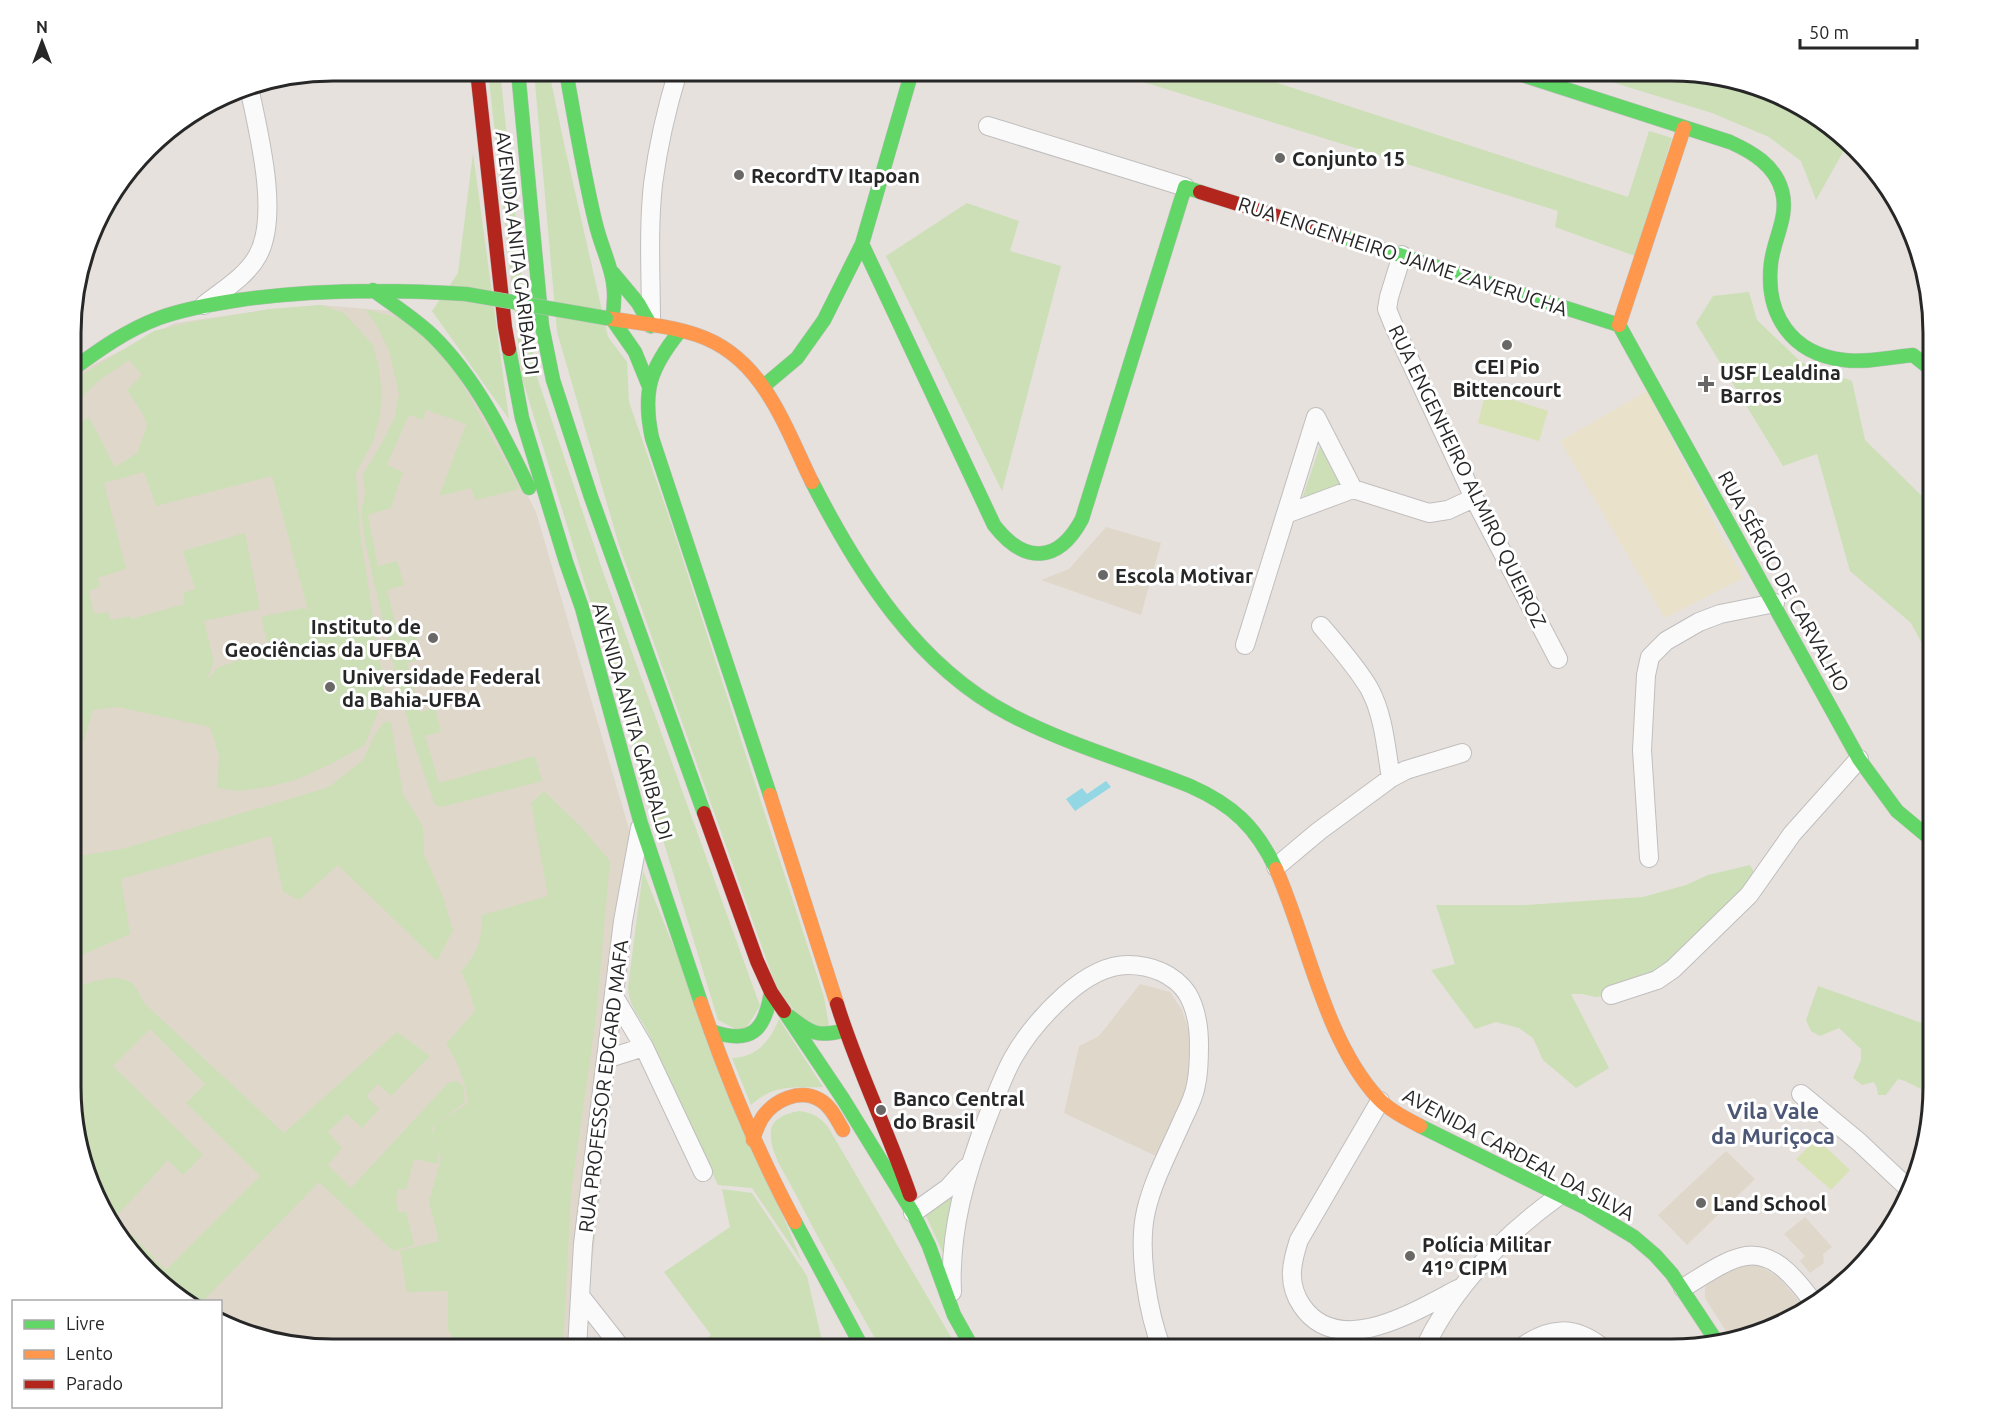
<svg xmlns="http://www.w3.org/2000/svg" width="2004" height="1420" viewBox="0 0 2004 1420" font-family="Ubuntu,sans-serif">
<rect width="100%" height="100%" fill="#e6e1dc"/>
<path fill="#e0d7cb" d="M321,305L414,313L463,367L536,512L639,863L582,1349H316L248,1335L221,1321L220,1302L184,1301L173,1296L106,1219L73,1121V375L175,323L271,309Z
M1106,527L1161,543L1141,615L1041,580L1069,569Z
M1140,984L1170,992L1182,1010L1193,1044L1185,1096L1158,1157L1064,1113L1079,1046L1099,1036Z
M1726,1151L1755,1179L1687,1245L1658,1215Z
M1805,1217L1832,1247L1823,1254L1824,1263L1810,1273L1800,1261L1805,1256L1784,1234Z
M1737,1261L1756,1263L1779,1278L1805,1308L1788,1322L1729,1336L1705,1298V1288L1710,1279Z"/>
<path fill="#ccdfb7" fill-rule="evenodd" d="M488,71H500L522,277L537,377L603,572L760,1006L743,1033L718,1020L522,378Z
M534,71H549L563,139L608,337L627,362L629,402L671,523L824,997L829,1026L816,1034L778,992L619,545L557,332Z
M1108,71H1241L1628,197L1649,131L1672,138L1635,256L1555,227L1558,211Z
M1576,71H1688L1756,85L1831,124L1847,145L1816,200L1801,161L1769,137L1712,113Z
M473,153L509,419L432,311L458,273Z
M967,203L1019,221L1010,251L1061,266L1002,491L886,256Z
M1749,292L1757,320L1801,362L1852,381L1865,440L1933,507V664L1911,623L1850,571L1817,454L1783,466L1696,323L1713,296Z
M321,305L344,313L373,345L379,368L382,393L380,415L373,441L356,473L360,533L385,694L365,745L333,763L296,780L267,787L239,791L217,788L219,756L210,727L118,707L93,710L75,772L73,770V427L89,417L115,467L137,453L147,426L144,416L127,390L142,375L129,360L97,382L73,407V380L154,331L191,322L271,309ZM144,472L156,506L272,476L308,610L303,608L261,617L269,649L217,668L207,681L214,661L204,621L260,609L245,533L183,551L195,589L184,593V604L131,619L130,616L111,620L108,612L94,614L89,591L100,586L98,578L126,569L104,483Z
M365,309L416,323L447,356L520,489L476,500L471,488L439,496L466,424L426,410L423,420L409,415L387,465L403,472L391,508L368,515L378,566L397,561L404,585L387,590L399,638L416,635L423,658L407,663L420,712L435,708L441,732L425,736L439,783L535,756L542,781L442,807L435,805L413,741L390,652L365,542L361,512L365,494L363,474L379,448L394,419L399,394L389,351L376,324Z
M1320,446L1340,485L1302,499Z
M385,721L391,723L403,794L423,827L424,855L442,894L453,930L437,961L338,865L299,900L283,892L271,836L121,879L130,934L73,959V857L122,849L329,787L363,760L375,734Z
M544,791L582,828L610,861L596,1017L571,1192L563,1349H459L448,1330V1291L407,1292L400,1251L439,1241L429,1201L441,1159L434,1141V1125L432,1127C433,1138 440,1156 438,1164L414,1159L406,1189H398L396,1201L399,1213L406,1211L414,1245L393,1251L319,1182L203,1301H184L173,1296L106,1219L81,1146L83,1109L77,1067L73,1053V988C88,983 116,972 130,982C137,986 140,996 144,1003L284,1133L397,1032L430,1056L391,1096L378,1084L366,1096L379,1109L362,1128L347,1114L328,1132L342,1148L328,1165L351,1188L448,1083L457,1081L463,1086L465,1102L436,1124L468,1103C465,1080 458,1063 446,1044L475,1011L469,989L461,971C478,953 482,938 482,915L548,896L531,803ZM150,1029L205,1084L186,1103L260,1176L166,1270L154,1259L150,1261L154,1257L115,1218L168,1160L183,1175L203,1155L113,1066Z
M1750,865L1759,881L1657,980L1611,995L1596,997L1582,994H1571L1609,1068L1576,1088L1543,1060L1533,1038L1519,1028L1496,1022L1475,1029L1431,970L1455,964L1436,905H1526L1643,897L1686,885L1708,875Z
M643,871L802,1262L752,1188L718,1185C695,1136 673,1087 650,1037C642,1018 629,1009 628,987Z
M1818,986L1933,1027V1095L1905,1081L1898,1079L1886,1095H1878L1877,1088L1874,1082L1862,1085L1853,1078L1861,1060V1049L1839,1028L1820,1036L1811,1031L1806,1020Z
M779,1019L823,1087C793,1088 775,1083 751,1105L732,1058C757,1057 770,1041 779,1019Z
M799,1111C812,1113 819,1116 828,1127L958,1349H881C852,1297 821,1245 794,1191C785,1173 769,1152 771,1131C772,1118 788,1113 799,1111Z
M959,1188L944,1255L926,1216Z
M722,1189L752,1193L807,1276L824,1349H695L711,1335L664,1272L730,1227Z"/>
<path fill="#eae1cb" d="M1647,391L1743,578L1665,618L1560,441Z"/>
<path fill="#d7e3b4" d="M1486,391L1548,411L1539,441L1478,423Z
M1817,1139L1850,1170L1831,1190L1796,1159Z"/>
<path fill="#94d7e4" d="M1106,781L1111,787L1075,811L1066,799L1082,788L1087,794Z"/>
<g fill="none" stroke-linecap="round" stroke-linejoin="round">
<defs>
<path id="street" d="M988,126L1185,187
M1402,255L1389,297L1387,309L1393,324L1474,498L1558,659
M204,305C223,290 247,276 258,255C280,214 258,131 249,87
M651,324C651,277 648,231 653,184C658,146 667,107 678,71
M1286,514L1353,489
M1321,626C1338,646 1356,666 1369,688C1384,715 1386,749 1391,778
M1245,645L1316,417L1353,489L1429,513L1448,510L1474,498
M1649,858L1642,750L1646,675L1650,657L1666,641L1699,622L1720,614L1775,603
M1276,867L1319,831L1391,778L1406,770L1462,753
M1611,995L1657,980L1673,969L1749,895L1792,834L1859,759
M615,998L644,1047L703,1172
M606,1059L644,1047
M1801,1094L1859,1142L1910,1190
M1380,1101L1299,1240C1291,1264 1287,1284 1302,1306C1339,1360 1417,1310 1458,1289
M913,1213L948,1188L966,1168
M1683,1288C1744,1249 1765,1236 1813,1302
M952,1292C949,1231 966,1172 988,1116C996,1096 1003,1076 1013,1058C1026,1035 1045,1013 1065,995C1083,979 1104,965 1128,965C1151,965 1174,974 1187,993C1196,1008 1199,1027 1199,1045C1199,1058 1199,1072 1196,1085C1194,1097 1188,1109 1183,1119C1170,1149 1153,1180 1146,1211C1137,1249 1148,1314 1162,1349
M581,1297L622,1349
M577,1349L583,1244L623,921L640,828
M1424,1349C1454,1285 1503,1236 1560,1195
M1519,1349C1548,1327 1574,1324 1604,1349"/>
<path id="fast" d="M518,71L542,326L553,380L591,497L704,813
M566,71C575,121 583,171 595,221C604,260 620,275 612,319L635,352L648,384
M1510,71L1730,142C1752,152 1775,165 1782,191C1789,216 1774,238 1771,263C1765,314 1791,354 1844,360C1867,363 1890,357 1913,355L1933,371
M1337,235L1619,325
M862,244L994,525C1024,564 1058,564 1082,519L1185,187L1200,192
M613,273L638,303L651,326
M373,290C393,305 414,318 432,335C476,378 503,434 529,488
M1619,325L1859,759L1897,811L1933,841
M680,331C650,368 642,391 652,438L770,795
M509,349L522,418L566,562L582,608L641,824L701,1003
M73,369C100,349 127,330 159,318C184,309 212,304 239,300C315,289 390,289 466,294
M765,385L797,358L824,320L862,244L912,71
M812,482C858,572 917,666 1009,714C1066,744 1130,762 1190,786C1233,805 1256,827 1276,869
M784,1011L843,1099L913,1213L929,1246L954,1315L973,1349
M789,1016C810,1033 818,1038 845,1030
M711,1031C751,1045 765,1031 771,992
M1420,1126L1586,1208L1634,1237L1655,1255L1672,1274L1715,1339
M795,1222L863,1349"/>
<path id="slow" d="M606,318C636,323 668,325 697,335C763,357 784,425 812,482
M1619,325L1684,128
M770,795L837,1004
M1276,869C1308,941 1324,1039 1378,1098C1389,1110 1405,1118 1420,1126
M701,1003C727,1079 757,1151 795,1222
M753,1140C755,1133 758,1125 762,1118C774,1100 800,1088 820,1100C831,1106 837,1120 843,1130"/>
<path id="jam" d="M477,71L505,327L509,349
M1200,192L1337,235
M704,813L757,961L771,992L784,1011
M837,1004C857,1069 888,1131 910,1195"/>
</defs>
<use href="#street" stroke="#c0bebe" stroke-width="20"/>
<use href="#fast" stroke="#c0bebe" stroke-width="15"/>
<use href="#slow" stroke="#c0bebe" stroke-width="15"/>
<use href="#jam" stroke="#c0bebe" stroke-width="15"/>
<use href="#street" stroke="#fbfafa" stroke-width="18"/>
<use href="#fast" stroke="#63d668" stroke-width="14"/>
<use href="#slow" stroke="#ff974d" stroke-width="14"/>
<use href="#jam" stroke="#b3261e" stroke-width="14"/>
<defs>
<path id="fast-bridge" d="M466,294L606,318"/>
</defs>
<use href="#fast-bridge" stroke="#c0bebe" stroke-width="15" stroke-linecap="butt"/>
<use href="#fast-bridge" stroke="#63d668" stroke-width="14"/>
</g>
<g fill="#6a6866" stroke="#fff" stroke-width="2">
<circle cx="1280" cy="158" r="6"/>
<circle cx="739" cy="175" r="6"/>
<circle cx="1507" cy="345" r="6"/>
<path d="M1703 375h6v6h6v6h-6v6h-6v-6h-6v-6h6z"/>
<circle cx="1103" cy="575" r="6"/>
<circle cx="433" cy="638" r="6"/>
<circle cx="330" cy="687" r="6"/>
<circle cx="881" cy="1110" r="6"/>
<circle cx="1701" cy="1203" r="6"/>
<circle cx="1410" cy="1256" r="6"/>
</g>
<g text-anchor="middle" dominant-baseline="central" stroke-width="6" stroke-linejoin="round" paint-order="stroke">
<g font-size="20" font-weight="bold" fill="#272727" stroke="#fff" text-anchor="start">
<text x="1292" y="158">Conjunto 15</text>
<text x="751" y="175">RecordTV Itapoan</text>
<text x="1507" y="366" text-anchor="middle">CEI Pio<tspan x="1507" dy="23">Bittencourt</tspan></text>
<text x="1720" y="372">USF Lealdina<tspan x="1720" dy="23">Barros</tspan></text>
<text x="1115" y="575">Escola Motivar</text>
<text x="421" y="626" text-anchor="end">Instituto de<tspan x="421" dy="23">Geociências da UFBA</tspan></text>
<text x="342" y="676">Universidade Federal<tspan x="342" dy="23">da Bahia-UFBA</tspan></text>
<text x="893" y="1098">Banco Central<tspan x="893" dy="23">do Brasil</tspan></text>
<text x="1713" y="1203">Land School</text>
<text x="1422" y="1244">Polícia Militar<tspan x="1422" dy="23">41º CIPM</tspan></text>
</g>
<g font-size="20" fill="#272727" stroke="#fff">
<text transform="translate(518 253) rotate(83)">AVENIDA ANITA GARIBALDI</text>
<text transform="translate(1403 256) rotate(18)">RUA ENGENHEIRO JAIME ZAVERUCHA</text>
<text transform="translate(1468 476) rotate(64)">RUA ENGENHEIRO ALMIRO QUEIROZ</text>
<text transform="translate(1784 581) rotate(61)">RUA SÉRGIO DE CARVALHO</text>
<text transform="translate(633 721) rotate(74)">AVENIDA ANITA GARIBALDI</text>
<text transform="translate(603 1086) rotate(-83)">RUA PROFESSOR EDGARD MAFA</text>
<text transform="translate(1519 1154) rotate(28)">AVENIDA CARDEAL DA SILVA</text>
</g>
<g font-size="22" font-weight="bold" fill="#4b5775" stroke="#fff">
<text x="1773" y="1110">Vila Vale<tspan x="1773" dy="25">da Muriçoca</tspan></text>
</g>
</g>
<path d="M0 0H2004V1420H0ZM333 81H1671A252 252 0 0 1 1923 333V1087A252 252 0 0 1 1671 1339H333A252 252 0 0 1 81 1087V333A252 252 0 0 1 333 81Z" fill="#fff" fill-rule="evenodd"/>
<path fill="none" stroke="#272727" stroke-width="3" d="M333 81H1671A252 252 0 0 1 1923 333V1087A252 252 0 0 1 1671 1339H333A252 252 0 0 1 81 1087V333A252 252 0 0 1 333 81Z"/>
<rect x="12" y="1300" width="210" height="108" fill="#ffffff" stroke="#a9a9a9" stroke-width="1.5"/>
<rect x="24" y="1320" width="30" height="9" fill="#63d668" stroke="#a9a9a9" stroke-width="1.5"/>
<text x="66" y="1330" font-size="18" fill="#272727">Livre</text>
<rect x="24" y="1350" width="30" height="9" fill="#ff974d" stroke="#a9a9a9" stroke-width="1.5"/>
<text x="66" y="1360" font-size="18" fill="#272727">Lento</text>
<rect x="24" y="1380" width="30" height="9" fill="#b3261e" stroke="#a9a9a9" stroke-width="1.5"/>
<text x="66" y="1390" font-size="18" fill="#272727">Parado</text>
<g transform="translate(42 42)" stroke="#ffffff" stroke-width="4.5" paint-order="stroke">
<path d="M0-4.5L10 22L0 15L-10 22Z" fill="#272727"/>
<text y="-9" font-size="16" font-weight="bold" text-anchor="middle" fill="#272727">N</text>
</g>
<path d="M1800 39v9h117v-9" fill="none" stroke="#272727" stroke-width="3"/>
<text x="1809" y="39" font-size="18" fill="#272727" stroke="#ffffff" stroke-width="4.5" paint-order="stroke">50 m</text>
</svg>
